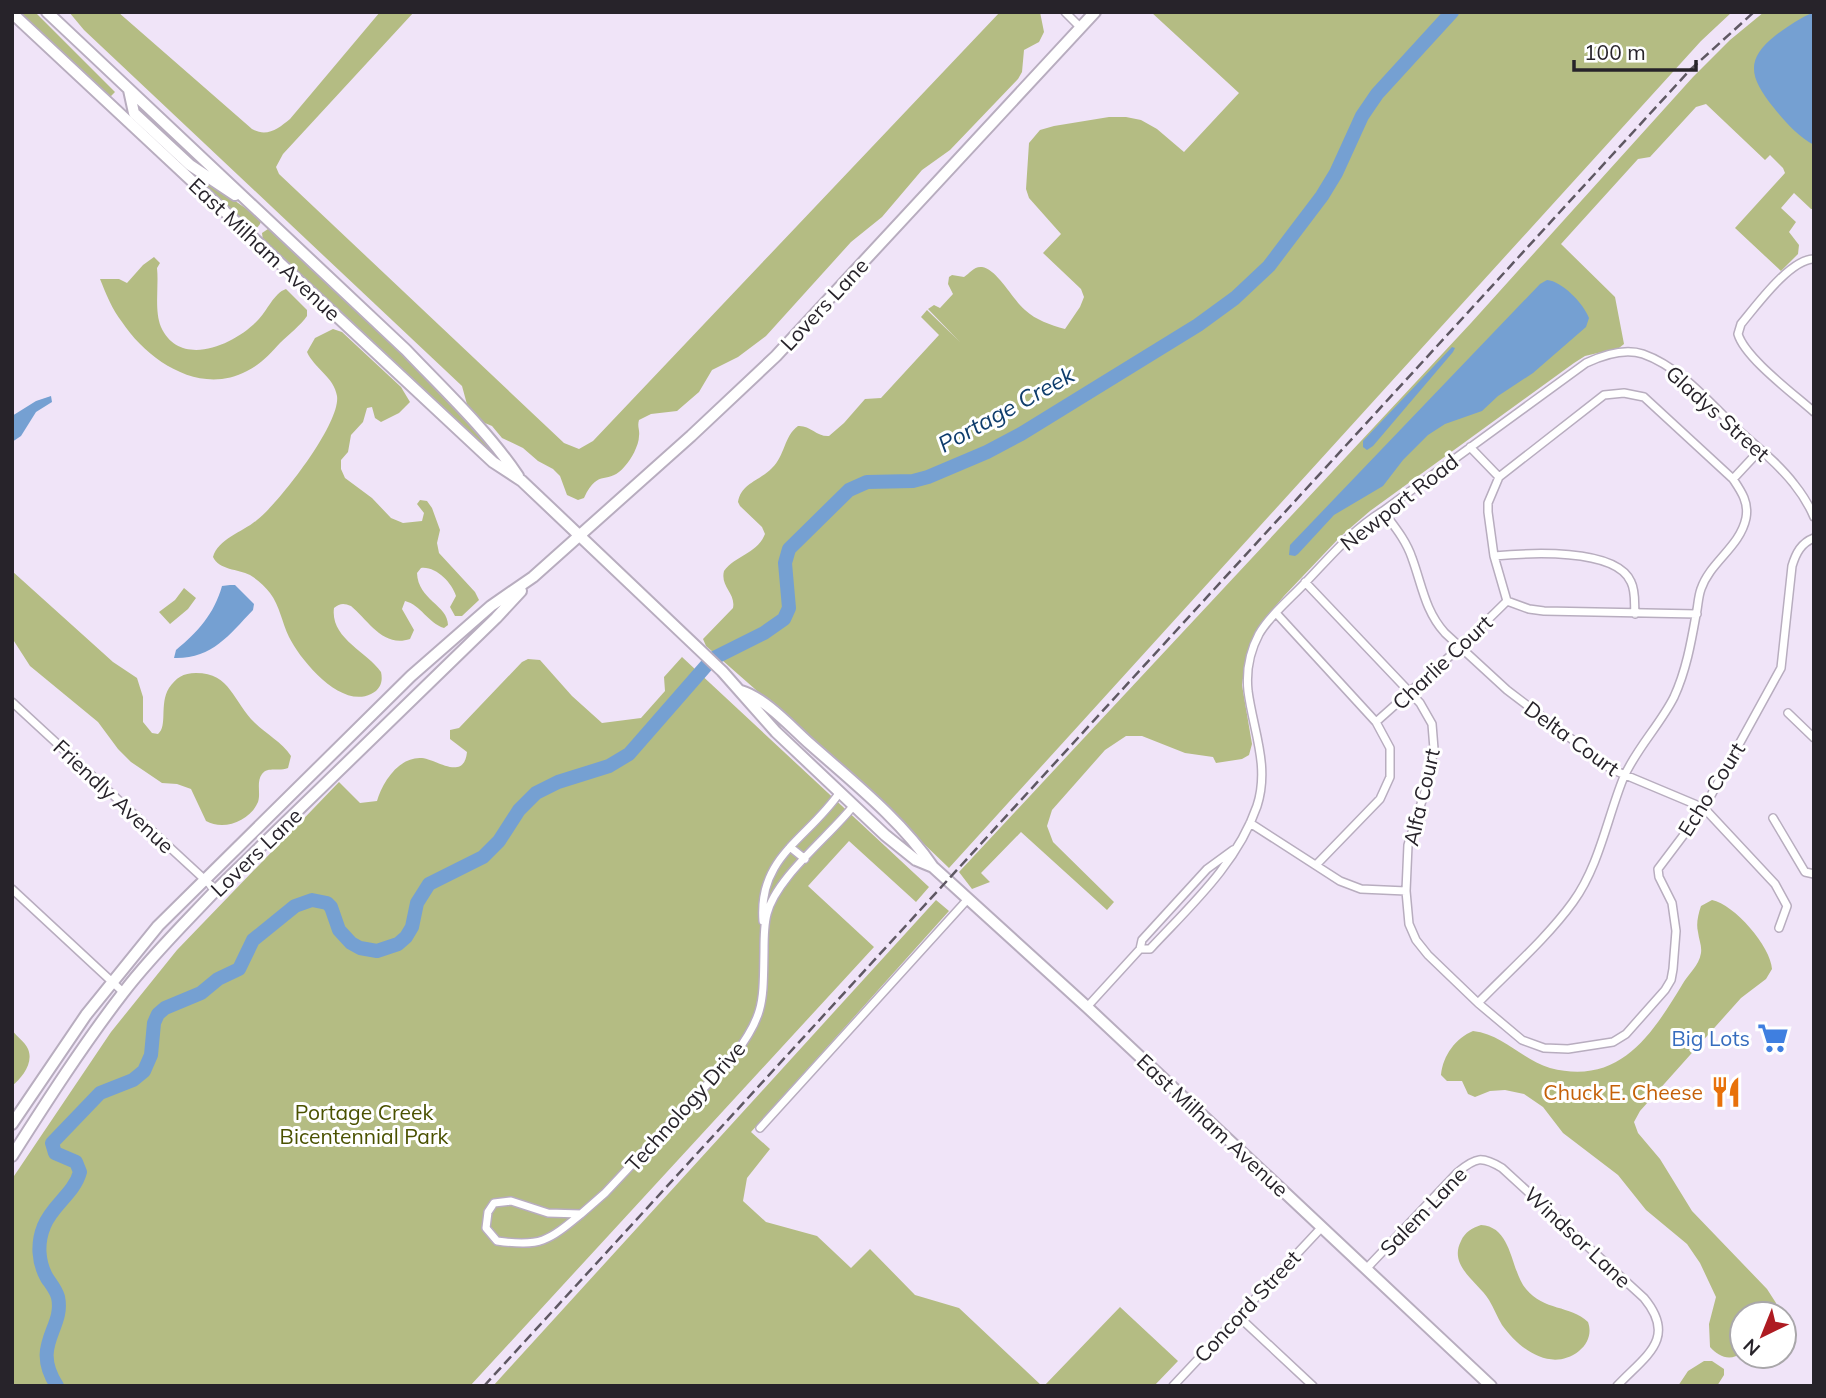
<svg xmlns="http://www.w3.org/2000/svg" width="1826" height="1398" viewBox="0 0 1826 1398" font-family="Mulish,sans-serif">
<rect width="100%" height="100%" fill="#f0e4f8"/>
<path fill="#b4bc83" d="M20,12H35L115,92L110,97Z
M69,12H118L252,129C267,138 279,128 290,119L380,12H414L283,154L276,167L279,174L564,443L579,449L593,441L1000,12H1040L1044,32L1039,42L1024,50L1022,72L1018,79L950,150L922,170L882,217L851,242L766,336L738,357L712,370L699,392L677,411L651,414L639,420C637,427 640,430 639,436C639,445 631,460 625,466C608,487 599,466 584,498L578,500L567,495L560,476L553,469L538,461L523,448L502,438L492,426L480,421L468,408L462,386L84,30Z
M1151,12H1732L1701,41L949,868L845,768L706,646L703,639L733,608C736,593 720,587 724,571C736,555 757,554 765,534L762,527L740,506L738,502C741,483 761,480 772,468C785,456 784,436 798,426C810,425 817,437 829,436L844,423L865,399L881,398L939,335L921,317L927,310L960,342L928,309L934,305L940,308L953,294L948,284L949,277L952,275L964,277C970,273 974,266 982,267C997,269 1013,300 1025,310C1036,320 1050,325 1065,329L1080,307L1084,297L1081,289L1043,253L1061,234L1029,198L1026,189L1029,143L1040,130L1054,126L1109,117H1126L1141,120L1157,129L1184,152L1239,93Z
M1764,12H1814V209H1811L1794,193L1781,208L1796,222L1789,232L1799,245L1798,254L1781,271L1735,228L1785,173L1783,168L1770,155L1765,160L1706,104L1696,107L1650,157L1638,159L1561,244L1615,297L1624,344L1619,348L1585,356L1574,363L1370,511L1341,536L1284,596L1259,626L1246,658L1242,685L1252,744L1249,755L1242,759L1216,763L1213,757L1185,753L1142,736H1126L1105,750L1052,810L1047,826L1053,842L1114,902L1107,910L1021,832L981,873L990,882L972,889L959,872L1471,323L1693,77L1730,40Z
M198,175L261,219C262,223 257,230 252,230L196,177Z
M268,229H271L399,350L492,449L489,451L263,241L262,233Z
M154,257L160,263L157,268C159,286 154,310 161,327C180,369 235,345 258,320C267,311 274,293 286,289L307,310V316C300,326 289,334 280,343C271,353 260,365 247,371C200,396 148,361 122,322C112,309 106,294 100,279H119L127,283L143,265Z
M333,329L342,332L401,387L410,402L399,413L381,422L375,418L372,407L367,408L363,422L351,435L348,452L341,460V469L345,478L372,498L391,518L403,523L422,521L424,513L417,504L420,500L427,501L432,508L440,530L437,543L439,553L475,592L479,600L462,616H455L450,607L456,596C452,583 436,566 421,568L417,573C418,600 448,605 448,625L444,628C428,623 421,605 405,601L402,609L414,630L410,639C383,648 368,620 351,606C344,603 340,603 334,608C330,638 366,651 381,672C383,681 381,689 371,694C341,709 301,661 289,637C282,623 280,606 270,593C265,586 258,580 250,575C238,569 219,570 213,557C218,539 243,532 257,520C279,503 341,423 337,396C334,377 314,368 307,352L315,338Z
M12,571L113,662L137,678L143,697V722L152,733L158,734C168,726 159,704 169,688C176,678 183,673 196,673C231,673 233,702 255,723C266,734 282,742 291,756L288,768C279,772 268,766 262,774C256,782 261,793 258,802C250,821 224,831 206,821L191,789L177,784L162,783L131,762L118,749L98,722L30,666L12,638Z
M184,588L196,598L188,609L170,624L159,612L175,600Z
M682,657L929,887L916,902L849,841L808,886L874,947L470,1386H12V1179L111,1032L177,950L339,782L360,803L377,801C382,783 399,756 422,758C436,759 464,782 467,752L450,739V730L459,728L522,662L528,659L540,660L572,696L602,723L641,718L665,691L664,677Z
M936,900L949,911L751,1132L770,1149L747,1178L743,1201L766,1222L817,1236L851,1268L870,1249L915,1295L959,1308L1042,1386H493Z
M1712,900C1734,904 1771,947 1772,969L1766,979L1741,998L1640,1111L1634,1122L1638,1133L1660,1159L1692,1211L1767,1289L1776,1303L1774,1314H1742V1352C1731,1362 1719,1357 1710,1347L1709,1324L1716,1297L1700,1263L1687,1244L1646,1210L1618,1175L1563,1133L1543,1107L1524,1094L1505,1090L1490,1091L1475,1097L1468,1094L1462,1081H1447L1441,1075C1443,1055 1456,1038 1473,1031C1503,1034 1522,1060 1550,1068C1619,1086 1651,1036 1682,985C1688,974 1699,966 1701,953C1702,946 1699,940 1698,932C1696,924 1698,915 1701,906Z
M12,1030C17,1037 25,1042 28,1049C34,1063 22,1078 12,1086Z
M1481,1225C1513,1227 1510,1270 1526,1289C1544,1311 1570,1305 1588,1322C1592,1333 1588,1344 1579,1351C1551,1373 1519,1349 1502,1325C1497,1317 1494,1308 1489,1300C1478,1282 1448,1266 1461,1241C1465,1232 1472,1228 1481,1225Z
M1120,1307L1178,1361L1154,1386H1044Z
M1704,1361H1712L1724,1369V1375L1717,1386H1678L1688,1371Z"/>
<path fill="#75a0d2" d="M1814,12V145C1798,136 1785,122 1774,108C1750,78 1744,60 1776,35C1788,26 1800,18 1814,12Z
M1547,280C1562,281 1584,304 1589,318L1586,327L1533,373L1498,396L1482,411L1445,424L1428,435L1403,460L1383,486L1334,515L1298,554L1295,556L1289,555L1290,545L1540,284Z
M1452,347L1455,348L1453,352L1373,446L1367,450L1363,447V441Z
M51,396L52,402L36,412L21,436L12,442V416L36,401Z
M230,585H235L254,604L253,610C228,636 212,659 174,658L176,650C198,632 214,614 222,586Z"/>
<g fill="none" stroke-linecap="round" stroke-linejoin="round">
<path stroke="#75a0d2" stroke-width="14" d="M57,1386C30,1344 65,1329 58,1297C56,1290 51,1284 47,1278C38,1262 37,1243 44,1226C52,1205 74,1194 80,1172L76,1162L55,1153L52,1143L100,1093L133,1080L144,1071L151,1055L154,1023L158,1014L165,1008L201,993L218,979L239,969L253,940L295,906L312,900L327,903L331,907L339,930L351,943L360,948L377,951L398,944L406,937L412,927L417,903L429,884L483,857L499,841L519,810L536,793L558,782L609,766L629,754L712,659L764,633L784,619L789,608L785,563L789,549L849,490L867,482L913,481L928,477L987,452L1021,434L1198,325L1235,298L1269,266L1322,196L1336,173L1362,116L1377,94L1452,12"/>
<defs>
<path id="street" d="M1065,12L1081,28
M1814,259C1790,259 1756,306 1741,324L1738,334C1745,358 1794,394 1814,412
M1470,447L1499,477
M1733,479L1760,450
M1383,511C1394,526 1406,540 1412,558C1422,585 1425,611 1445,633L1507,690L1611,769L1704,808L1775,884L1787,906L1779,928
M1494,556C1526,553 1616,547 1631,582C1636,592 1634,604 1635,614
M1305,582L1420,703L1432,724L1434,749L1427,785L1408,845L1406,891L1409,924L1416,940L1428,955L1478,1003L1522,1040L1544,1048L1568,1049L1613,1042L1626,1034L1665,990L1671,980L1673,969L1676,931L1672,903L1659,877L1658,869L1704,808L1781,668L1792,566C1796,553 1801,543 1814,538
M1276,613L1376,722L1390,748V777L1380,799L1316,865
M12,702L216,890
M1788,713L1814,738
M1376,722L1459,648L1507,601
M1773,818L1805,872L1814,874
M1250,823L1340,881L1361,889L1406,891
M790,847L805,859
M12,889L123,992
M763,921C758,856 808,839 840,792
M1140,949H1150C1191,905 1237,864 1257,806C1270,766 1253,730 1248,691C1246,672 1250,651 1259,634C1270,615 1290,599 1305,583C1330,557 1352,530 1383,511L1586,363C1603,355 1625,348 1643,354C1680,367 1709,402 1736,428C1756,446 1778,463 1794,484C1802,494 1809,505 1814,517
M1478,1003C1509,971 1547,938 1573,902C1599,866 1607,819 1623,779C1635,750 1660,725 1674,697C1686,671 1691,643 1696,615C1698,607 1698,597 1701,589C1710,562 1740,547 1746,518C1749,502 1741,491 1733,479L1644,397L1624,393L1604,395L1499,477L1488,503V512L1494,556L1507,601L1529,609L1544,611L1697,614
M1087,1007L1140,949L1142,940L1207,869L1233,850
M760,1128L967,900
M581,1214C548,1241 541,1247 497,1241L486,1228L488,1212L494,1203L511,1201L548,1213L581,1214L605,1193L733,1057C765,1015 763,1002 764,951C764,940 764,925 767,914C776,877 830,836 854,805
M1366,1269L1458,1172C1476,1157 1482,1156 1502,1168L1644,1298C1678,1339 1645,1356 1617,1386
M1238,1316L1313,1386
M1173,1386L1322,1227"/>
<path id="secondary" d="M47,12L406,350C444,390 487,430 518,476
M12,13L493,462L522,481L722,671L776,732L885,835L916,860L933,867
M129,90L134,113L190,165L235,195
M741,691C765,698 792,728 810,744C853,782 901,820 933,867L1087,1007L1491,1386
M12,1124L86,1015L158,926L411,676L491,606L533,577L691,436L776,356L1095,12
M12,1156C47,1101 83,1045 123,993C151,956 185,923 216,890L496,618L521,591"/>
</defs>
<use href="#street" stroke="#b8adbf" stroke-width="10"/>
<use href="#secondary" stroke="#b8adbf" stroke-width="14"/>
<use href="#street" stroke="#fff" stroke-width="7"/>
<use href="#secondary" stroke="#fff" stroke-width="10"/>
<path stroke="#5f5863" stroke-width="2.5" stroke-dasharray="10 5" stroke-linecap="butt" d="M484,1386L1690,70L1754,12"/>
</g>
<defs>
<symbol id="supermarket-bare" viewBox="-9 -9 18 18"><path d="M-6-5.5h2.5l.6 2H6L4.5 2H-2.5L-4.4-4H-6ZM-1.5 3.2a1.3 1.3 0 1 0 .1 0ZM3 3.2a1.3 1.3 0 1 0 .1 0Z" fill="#3f7fe0" stroke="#fff" stroke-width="2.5" paint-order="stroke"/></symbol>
<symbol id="restaurant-bare" viewBox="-9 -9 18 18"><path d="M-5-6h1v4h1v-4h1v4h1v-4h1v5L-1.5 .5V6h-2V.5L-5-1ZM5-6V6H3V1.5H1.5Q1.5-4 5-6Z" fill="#e8710a" stroke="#fff" stroke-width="2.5" paint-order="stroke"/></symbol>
</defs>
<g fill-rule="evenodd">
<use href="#supermarket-bare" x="1751" y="1016" width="44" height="44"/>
<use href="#restaurant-bare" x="1704" y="1070" width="44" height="44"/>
</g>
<g text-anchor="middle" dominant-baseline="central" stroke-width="6" stroke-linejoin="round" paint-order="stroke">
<g font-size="21" fill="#27232a" stroke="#fff">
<text transform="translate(265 249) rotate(43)">East Milham Avenue</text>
<text transform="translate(824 304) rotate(-47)">Lovers Lane</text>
<text transform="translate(1718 413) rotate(42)">Gladys Street</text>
<text transform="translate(1399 502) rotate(-38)">Newport Road</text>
<text transform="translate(1442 662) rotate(-43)">Charlie Court</text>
<text transform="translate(1572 738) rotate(36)">Delta Court</text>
<text transform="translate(1711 789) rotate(-58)">Echo Court</text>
<text transform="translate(114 796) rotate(43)">Friendly Avenue</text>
<text transform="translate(1421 797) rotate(-77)">Alfa Court</text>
<text transform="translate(256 852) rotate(-44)">Lovers Lane</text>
<text transform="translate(685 1106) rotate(-48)">Technology Drive</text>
<text transform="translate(1213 1125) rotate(43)">East Milham Avenue</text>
<text transform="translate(1423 1211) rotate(-46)">Salem Lane</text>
<text transform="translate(1578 1237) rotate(43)">Windsor Lane</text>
<text transform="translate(1247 1306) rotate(-47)">Concord Street</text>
</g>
<g font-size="21" fill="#366cbe" stroke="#fff" text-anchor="end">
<text x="1750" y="1038">Big Lots</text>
</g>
<g font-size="21" fill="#c56008" stroke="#fff" text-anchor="end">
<text x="1703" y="1092">Chuck E. Cheese</text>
</g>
<g font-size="21" fill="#4a5100" stroke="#fff">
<text x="364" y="1112">Portage Creek<tspan x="364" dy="24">Bicentennial Park</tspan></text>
</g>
<g font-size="23" font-style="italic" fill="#0f3d6c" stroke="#fff">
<text transform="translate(1006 409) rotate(-29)">Portage Creek</text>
</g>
</g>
<rect width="1826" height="1398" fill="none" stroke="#27232a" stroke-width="28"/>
<g transform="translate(1763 1335) rotate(223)"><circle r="33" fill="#ffffff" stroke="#a9a7aa" stroke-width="2"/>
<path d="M0-5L12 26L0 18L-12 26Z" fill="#ae1b22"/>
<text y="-10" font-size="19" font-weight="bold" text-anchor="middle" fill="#27232a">N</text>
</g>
<path d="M1574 60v10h122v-10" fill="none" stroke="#27232a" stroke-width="3.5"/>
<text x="1584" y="60" font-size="21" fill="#27232a" stroke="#ffffff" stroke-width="5" paint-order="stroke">100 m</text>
</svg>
